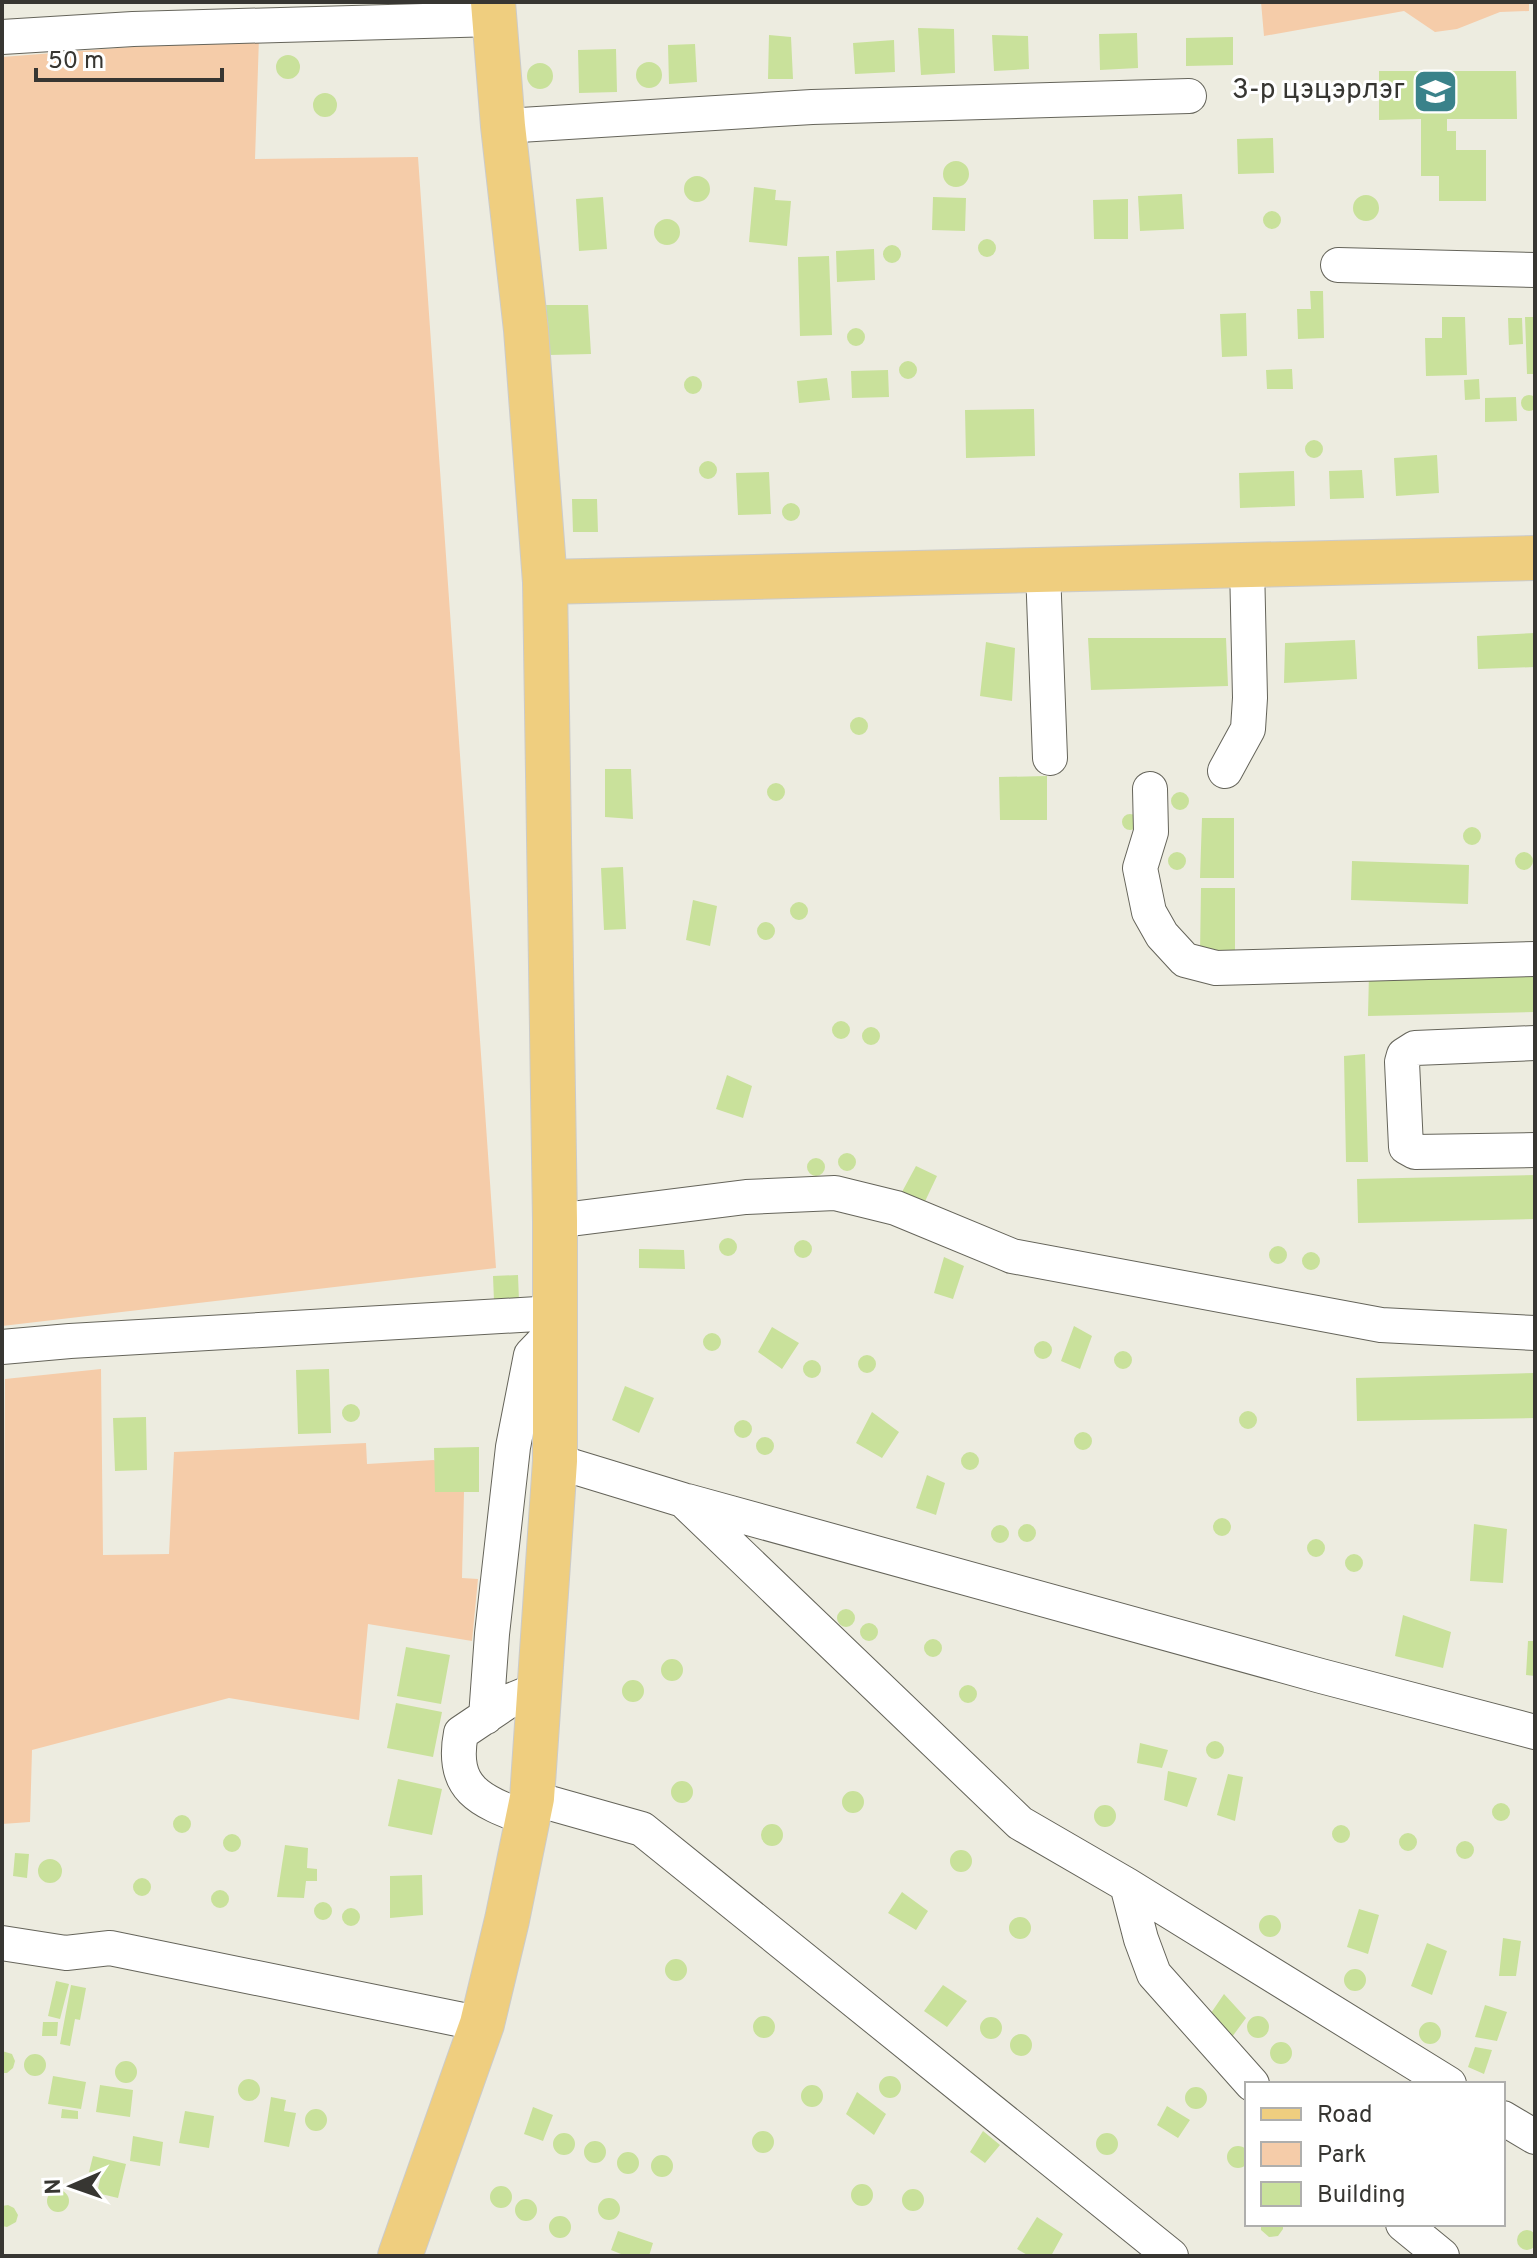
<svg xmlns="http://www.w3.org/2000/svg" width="1537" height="2258" viewBox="0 0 1537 2258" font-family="Overpass,sans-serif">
<rect width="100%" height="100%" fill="#edece0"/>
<path fill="#f5cca9" d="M1261,2H1529V11L1500,12L1457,29L1435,32L1404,11L1264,36Z
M259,37L255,159L418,157L496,1268L2,1326V57Z
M101,1369L103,1555L169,1554L174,1452L366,1443L367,1464L434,1460L464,1492L462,1578L478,1579L472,1641L368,1624L359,1720L229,1698L32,1750L30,1822L2,1824L5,1379Z"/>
<path fill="#c9e19b" d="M918,28L954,29L955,73L921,75Z
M1137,33L1138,68L1100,70L1099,34Z
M769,35L791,37L793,79H768Z
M992,35L1028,36L1029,69L994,71Z
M1233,37V65L1186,66V38Z
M894,40L895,72L855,74L853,43Z
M695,44L697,82L669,84L668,45Z
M616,49L617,92L579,93L578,50Z
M276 67a12 12 0 1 1 24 0a12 12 0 1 1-24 0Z
M636 75a13 13 0 1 1 26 0a13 13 0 1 1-26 0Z
M527 76a13 13 0 1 1 26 0a13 13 0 1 1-26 0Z
M1379,71H1516L1517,119H1447V131H1456V150H1486V201H1439V176H1421V119L1379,120Z
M313 105a12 12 0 1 1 24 0a12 12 0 1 1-24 0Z
M1273,138L1274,173L1238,174L1237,139Z
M943 174a13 13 0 1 1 26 0a13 13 0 1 1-26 0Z
M684 189a13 13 0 1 1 26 0a13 13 0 1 1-26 0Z
M754,187L776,190L775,200L791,201L787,246L749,242Z
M1182,194L1184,229L1140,231L1138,196Z
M1353 208a13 13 0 1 1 26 0a13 13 0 1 1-26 0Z
M603,197L607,249L579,251L576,199Z
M933,197L966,198L965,231L932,230Z
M1128,199V239H1094L1093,200Z
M1263 220a9 9 0 1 1 18 0a9 9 0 1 1-18 0Z
M654 232a13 13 0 1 1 26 0a13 13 0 1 1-26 0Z
M978 248a9 9 0 1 1 18 0a9 9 0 1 1-18 0Z
M883 254a9 9 0 1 1 18 0a9 9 0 1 1-18 0Z
M874,249L875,280L837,282L836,251Z
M829,256L832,335L800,336L798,257Z
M1310,291H1323L1324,338L1298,339L1297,309H1311Z
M546,305H588L591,354L549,355Z
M1246,313L1247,356L1222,357L1220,314Z
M1442,317H1465L1467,375L1426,376L1425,338H1442Z
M1525,317H1535V374H1527Z
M1508,318H1522L1523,344L1509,345Z
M847 337a9 9 0 1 1 18 0a9 9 0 1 1-18 0Z
M899 370a9 9 0 1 1 18 0a9 9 0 1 1-18 0Z
M1292,369L1293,389H1267L1266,370Z
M888,370L889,397L852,398L851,371Z
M684 385a9 9 0 1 1 18 0a9 9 0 1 1-18 0Z
M827,378L830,400L799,403L797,381Z
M1479,379L1480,399L1465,400L1464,380Z
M1521 403a8 8 0 1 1 16 0a8 8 0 1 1-16 0Z
M1516,397L1517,421L1485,422V398Z
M1034,409L1035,456L966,458L965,410Z
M1305 449a9 9 0 1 1 18 0a9 9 0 1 1-18 0Z
M1437,455L1439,493L1396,496L1394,458Z
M699 470a9 9 0 1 1 18 0a9 9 0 1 1-18 0Z
M1362,470L1364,498L1330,499L1329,471Z
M1294,471L1295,506L1240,508L1239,473Z
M769,472L771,514L738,515L736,473Z
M572,499H597L598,532H573Z
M782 512a9 9 0 1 1 18 0a9 9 0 1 1-18 0Z
M1535,633V667L1478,669L1477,636Z
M1088,638H1226L1228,686L1091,690Z
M1355,640L1357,679L1284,683L1285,643Z
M986,642L1015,648L1012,701L980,696Z
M850 726a9 9 0 1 1 18 0a9 9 0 1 1-18 0Z
M605,769H631L633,819L605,817Z
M1047,776V820H1000L999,777Z
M767 792a9 9 0 1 1 18 0a9 9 0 1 1-18 0Z
M1171 801a9 9 0 1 1 18 0a9 9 0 1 1-18 0Z
M1122 822a8 8 0 1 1 16 0a8 8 0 1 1-16 0Z
M1202,818H1234V878H1200Z
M1463 836a9 9 0 1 1 18 0a9 9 0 1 1-18 0Z
M1168 861a9 9 0 1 1 18 0a9 9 0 1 1-18 0Z
M1515 861a9 9 0 1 1 18 0a9 9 0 1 1-18 0Z
M1352,861L1469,865L1468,904L1351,900Z
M623,867L626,929L604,930L601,868Z
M1201,888H1235V951L1200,953Z
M693,900L717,906L710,946L686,940Z
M790 911a9 9 0 1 1 18 0a9 9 0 1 1-18 0Z
M757 931a9 9 0 1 1 18 0a9 9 0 1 1-18 0Z
M1535,969V1012L1368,1016L1369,973Z
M832 1030a9 9 0 1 1 18 0a9 9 0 1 1-18 0Z
M862 1036a9 9 0 1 1 18 0a9 9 0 1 1-18 0Z
M1365,1054L1368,1162H1346L1344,1056Z
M727,1075L752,1086L743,1118L716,1109Z
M838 1162a9 9 0 1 1 18 0a9 9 0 1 1-18 0Z
M807 1167a9 9 0 1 1 18 0a9 9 0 1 1-18 0Z
M916,1166L937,1176L920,1212L896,1203Z
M1535,1175V1219L1358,1223L1357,1179Z
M719 1247a9 9 0 1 1 18 0a9 9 0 1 1-18 0Z
M794 1249a9 9 0 1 1 18 0a9 9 0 1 1-18 0Z
M1269 1255a9 9 0 1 1 18 0a9 9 0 1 1-18 0Z
M639,1249L684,1250L685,1269L639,1268Z
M1302 1261a9 9 0 1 1 18 0a9 9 0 1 1-18 0Z
M944,1257L964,1266L953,1299L934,1293Z
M518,1275L519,1301H494L493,1276Z
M1074,1326L1092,1336L1080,1369L1061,1361Z
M772,1327L799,1343L782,1369L758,1352Z
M703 1342a9 9 0 1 1 18 0a9 9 0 1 1-18 0Z
M1034 1350a9 9 0 1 1 18 0a9 9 0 1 1-18 0Z
M1114 1360a9 9 0 1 1 18 0a9 9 0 1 1-18 0Z
M858 1364a9 9 0 1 1 18 0a9 9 0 1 1-18 0Z
M803 1369a9 9 0 1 1 18 0a9 9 0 1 1-18 0Z
M329,1369L331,1433L298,1434L296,1370Z
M1535,1373V1418L1357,1421L1356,1378Z
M625,1386L654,1398L639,1433L612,1420Z
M342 1413a9 9 0 1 1 18 0a9 9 0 1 1-18 0Z
M1239 1420a9 9 0 1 1 18 0a9 9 0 1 1-18 0Z
M872,1412L899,1432L882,1458L856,1443Z
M146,1417L147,1470L115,1471L113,1418Z
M734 1429a9 9 0 1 1 18 0a9 9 0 1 1-18 0Z
M1074 1441a9 9 0 1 1 18 0a9 9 0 1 1-18 0Z
M756 1446a9 9 0 1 1 18 0a9 9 0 1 1-18 0Z
M479,1447V1492H435L434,1448Z
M961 1461a9 9 0 1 1 18 0a9 9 0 1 1-18 0Z
M927,1475L945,1483L936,1515L916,1508Z
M1213 1527a9 9 0 1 1 18 0a9 9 0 1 1-18 0Z
M1474,1524L1507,1529L1503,1583L1470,1581Z
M1018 1533a9 9 0 1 1 18 0a9 9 0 1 1-18 0Z
M991 1534a9 9 0 1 1 18 0a9 9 0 1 1-18 0Z
M1307 1548a9 9 0 1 1 18 0a9 9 0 1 1-18 0Z
M1345 1563a9 9 0 1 1 18 0a9 9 0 1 1-18 0Z
M837 1618a9 9 0 1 1 18 0a9 9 0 1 1-18 0Z
M1403,1615L1451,1632L1443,1668L1395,1656Z
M860 1632a9 9 0 1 1 18 0a9 9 0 1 1-18 0Z
M924 1648a9 9 0 1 1 18 0a9 9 0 1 1-18 0Z
M1528,1641H1535V1676L1526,1675Z
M406,1647L450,1655L441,1704L397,1696Z
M661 1670a11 11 0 1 1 22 0a11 11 0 1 1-22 0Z
M622 1691a11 11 0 1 1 22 0a11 11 0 1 1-22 0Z
M959 1694a9 9 0 1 1 18 0a9 9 0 1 1-18 0Z
M396,1703L442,1712L433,1757L387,1748Z
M1206 1750a9 9 0 1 1 18 0a9 9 0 1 1-18 0Z
M1140,1743L1168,1750L1162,1768L1137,1763Z
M1168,1771L1197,1778L1187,1807L1164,1800Z
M1228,1774L1243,1777L1235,1821L1217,1815Z
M398,1779L442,1789L432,1835L388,1826Z
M671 1792a11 11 0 1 1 22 0a11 11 0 1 1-22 0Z
M842 1802a11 11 0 1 1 22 0a11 11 0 1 1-22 0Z
M1492 1812a9 9 0 1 1 18 0a9 9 0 1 1-18 0Z
M1094 1816a11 11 0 1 1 22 0a11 11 0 1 1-22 0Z
M173 1824a9 9 0 1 1 18 0a9 9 0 1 1-18 0Z
M761 1835a11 11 0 1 1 22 0a11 11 0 1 1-22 0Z
M1332 1834a9 9 0 1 1 18 0a9 9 0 1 1-18 0Z
M1399 1842a9 9 0 1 1 18 0a9 9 0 1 1-18 0Z
M223 1843a9 9 0 1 1 18 0a9 9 0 1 1-18 0Z
M1456 1850a9 9 0 1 1 18 0a9 9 0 1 1-18 0Z
M285,1845L308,1848L307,1868L317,1869V1881H306L304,1898L277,1897Z
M950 1861a11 11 0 1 1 22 0a11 11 0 1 1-22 0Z
M15,1853L29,1854L27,1878L13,1876Z
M38 1871a12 12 0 1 1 24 0a12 12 0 1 1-24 0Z
M422,1875L423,1915L390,1918V1876Z
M133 1887a9 9 0 1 1 18 0a9 9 0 1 1-18 0Z
M211 1899a9 9 0 1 1 18 0a9 9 0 1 1-18 0Z
M902,1892L928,1911L916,1930L888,1913Z
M314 1911a9 9 0 1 1 18 0a9 9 0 1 1-18 0Z
M342 1917a9 9 0 1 1 18 0a9 9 0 1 1-18 0Z
M1359,1909L1379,1915L1368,1954L1347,1947Z
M1259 1926a11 11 0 1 1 22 0a11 11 0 1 1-22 0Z
M1009 1928a11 11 0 1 1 22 0a11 11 0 1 1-22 0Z
M1503,1938L1521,1941L1516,1976H1499Z
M1427,1943L1447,1951L1432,1995L1411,1986Z
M665 1970a11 11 0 1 1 22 0a11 11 0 1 1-22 0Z
M1344 1980a11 11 0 1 1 22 0a11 11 0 1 1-22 0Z
M56,1981L69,1984L60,2019L48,2016Z
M71,1985L86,1988L80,2020L75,2019L70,2046L60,2044Z
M943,1985L967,2001L947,2027L924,2011Z
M1224,1994L1246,2018L1232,2037L1211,2013Z
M1485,2005L1507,2012L1497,2041L1475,2037Z
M753 2027a11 11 0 1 1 22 0a11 11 0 1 1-22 0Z
M1247 2027a11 11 0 1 1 22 0a11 11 0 1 1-22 0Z
M980 2028a11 11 0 1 1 22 0a11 11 0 1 1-22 0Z
M1419 2033a11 11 0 1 1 22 0a11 11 0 1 1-22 0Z
M43,2022H58L57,2036H42Z
M1010 2045a11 11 0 1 1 22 0a11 11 0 1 1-22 0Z
M1270 2053a11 11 0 1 1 22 0a11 11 0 1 1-22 0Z
M1475,2047L1492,2050L1484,2074L1468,2067Z
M2,2051L12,2054L15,2061L13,2068L7,2073H2Z
M24 2065a11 11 0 1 1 22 0a11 11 0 1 1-22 0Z
M115 2072a11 11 0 1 1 22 0a11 11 0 1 1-22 0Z
M879 2087a11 11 0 1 1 22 0a11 11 0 1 1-22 0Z
M53,2076L86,2082L81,2109L48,2104Z
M238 2090a11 11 0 1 1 22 0a11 11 0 1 1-22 0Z
M801 2096a11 11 0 1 1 22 0a11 11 0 1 1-22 0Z
M100,2085L133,2090L130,2117L96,2112Z
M1185 2098a11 11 0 1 1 22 0a11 11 0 1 1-22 0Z
M857,2092L886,2114L874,2135L846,2114Z
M271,2097L286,2100L284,2111L296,2113L289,2147L264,2142Z
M1167,2106L1190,2120L1178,2138L1157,2125Z
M533,2107L553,2115L543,2141L524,2134Z
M62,2109L78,2111V2119L61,2118Z
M305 2120a11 11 0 1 1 22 0a11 11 0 1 1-22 0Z
M185,2111L214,2116L209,2148L179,2143Z
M752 2142a11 11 0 1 1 22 0a11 11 0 1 1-22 0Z
M983,2131L1000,2145L985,2163L970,2152Z
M1096 2144a11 11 0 1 1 22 0a11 11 0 1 1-22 0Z
M553 2144a11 11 0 1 1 22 0a11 11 0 1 1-22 0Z
M133,2136L163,2142L160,2166L130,2161Z
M584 2152a11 11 0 1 1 22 0a11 11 0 1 1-22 0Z
M1227 2157a11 11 0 1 1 22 0a11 11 0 1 1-22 0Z
M617 2163a11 11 0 1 1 22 0a11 11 0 1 1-22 0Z
M651 2166a11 11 0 1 1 22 0a11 11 0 1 1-22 0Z
M93,2156L126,2164L118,2198L97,2193L101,2175L89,2172Z
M851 2195a11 11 0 1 1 22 0a11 11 0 1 1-22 0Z
M490 2197a11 11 0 1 1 22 0a11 11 0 1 1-22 0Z
M902 2200a11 11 0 1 1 22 0a11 11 0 1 1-22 0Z
M47 2201a11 11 0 1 1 22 0a11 11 0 1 1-22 0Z
M598 2209a11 11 0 1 1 22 0a11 11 0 1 1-22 0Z
M515 2210a11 11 0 1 1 22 0a11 11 0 1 1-22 0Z
M8,2205L14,2208L18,2215L16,2222L7,2227L2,2226V2206Z
M549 2227a11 11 0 1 1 22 0a11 11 0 1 1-22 0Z
M1037,2217L1063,2234L1051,2256H1029L1017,2249Z
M1261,2224H1283V2229L1278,2236L1269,2237L1261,2230Z
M1517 2240a10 10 0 1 1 20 0a10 10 0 1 1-20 0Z
M618,2231L653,2243L649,2256H626L611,2250Z"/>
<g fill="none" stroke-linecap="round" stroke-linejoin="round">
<defs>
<path id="minor" d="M2,37L133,29L495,19
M503,126L812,107L1189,96
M1338,265L1535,270
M1043,570L1050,758
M1225,771L1248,729L1250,698L1247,565
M1150,789L1151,832L1140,868L1149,912L1162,935L1185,960L1216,968L1535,959
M1535,1043L1415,1048L1404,1055L1402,1062L1406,1147L1415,1152L1535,1150
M555,1221L746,1197L835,1193L896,1208L1012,1256L1381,1325L1535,1333
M2,1347L70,1341L554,1313
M555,1461L683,1500L1020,1823L1127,1885L1449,2084
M687,1501L1321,1676L1535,1732
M486,1717L492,1634L513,1447L531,1355L555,1330
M532,1798L642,1829L1171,2256
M528,1819C481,1801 450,1790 461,1733L507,1702L539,1689
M1127,1885L1141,1939L1154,1974L1252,2084
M2,1943L66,1953L110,1948L482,2024
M1503,2118L1535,2137
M1403,2224L1442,2256"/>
<path id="major" d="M545,582L1535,558
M400,2256L482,2024L507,1920L532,1798L555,1461V1221L545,582L526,330L503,126L493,2"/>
</defs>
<use href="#minor" stroke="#65645a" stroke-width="36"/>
<use href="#major" stroke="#cbcbca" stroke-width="46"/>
<use href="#minor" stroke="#fff" stroke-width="34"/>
<use href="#major" stroke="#efce7f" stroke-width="44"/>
</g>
<defs>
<symbol id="school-square" viewBox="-11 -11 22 22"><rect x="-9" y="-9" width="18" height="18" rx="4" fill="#3a828a" stroke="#fff"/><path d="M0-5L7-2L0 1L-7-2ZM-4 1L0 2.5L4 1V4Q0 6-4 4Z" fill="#fff"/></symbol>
</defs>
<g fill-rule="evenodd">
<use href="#school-square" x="1410" y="66" width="51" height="51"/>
</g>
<g text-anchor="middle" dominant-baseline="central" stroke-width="6" stroke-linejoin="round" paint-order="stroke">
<g font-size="28" fill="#373632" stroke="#fff" text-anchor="end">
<text x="1405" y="91">3-р цэцэрлэг</text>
</g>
</g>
<rect width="1537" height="2258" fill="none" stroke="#373632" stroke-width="8"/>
<rect x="1245" y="2082" width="260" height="144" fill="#ffffff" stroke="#afafad" stroke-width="2"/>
<rect x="1261" y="2108" width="40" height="12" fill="#efce7f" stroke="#afafad" stroke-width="2"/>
<text x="1317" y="2122" font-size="24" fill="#373632">Road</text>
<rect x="1261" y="2142" width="40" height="24" fill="#f5cca9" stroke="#afafad" stroke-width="2"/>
<text x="1317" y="2162" font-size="24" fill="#373632">Park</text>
<rect x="1261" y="2182" width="40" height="24" fill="#c9e19b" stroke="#afafad" stroke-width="2"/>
<text x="1317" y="2202" font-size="24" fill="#373632">Building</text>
<g transform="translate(72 2186) rotate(268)" stroke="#ffffff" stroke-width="6" paint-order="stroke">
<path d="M0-6L14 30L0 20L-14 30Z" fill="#373632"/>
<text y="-12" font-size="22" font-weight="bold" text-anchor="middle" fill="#373632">N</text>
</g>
<path d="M36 68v12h186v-12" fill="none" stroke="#373632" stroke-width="4"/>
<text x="48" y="68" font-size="24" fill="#373632" stroke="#ffffff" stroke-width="6" paint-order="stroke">50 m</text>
</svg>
